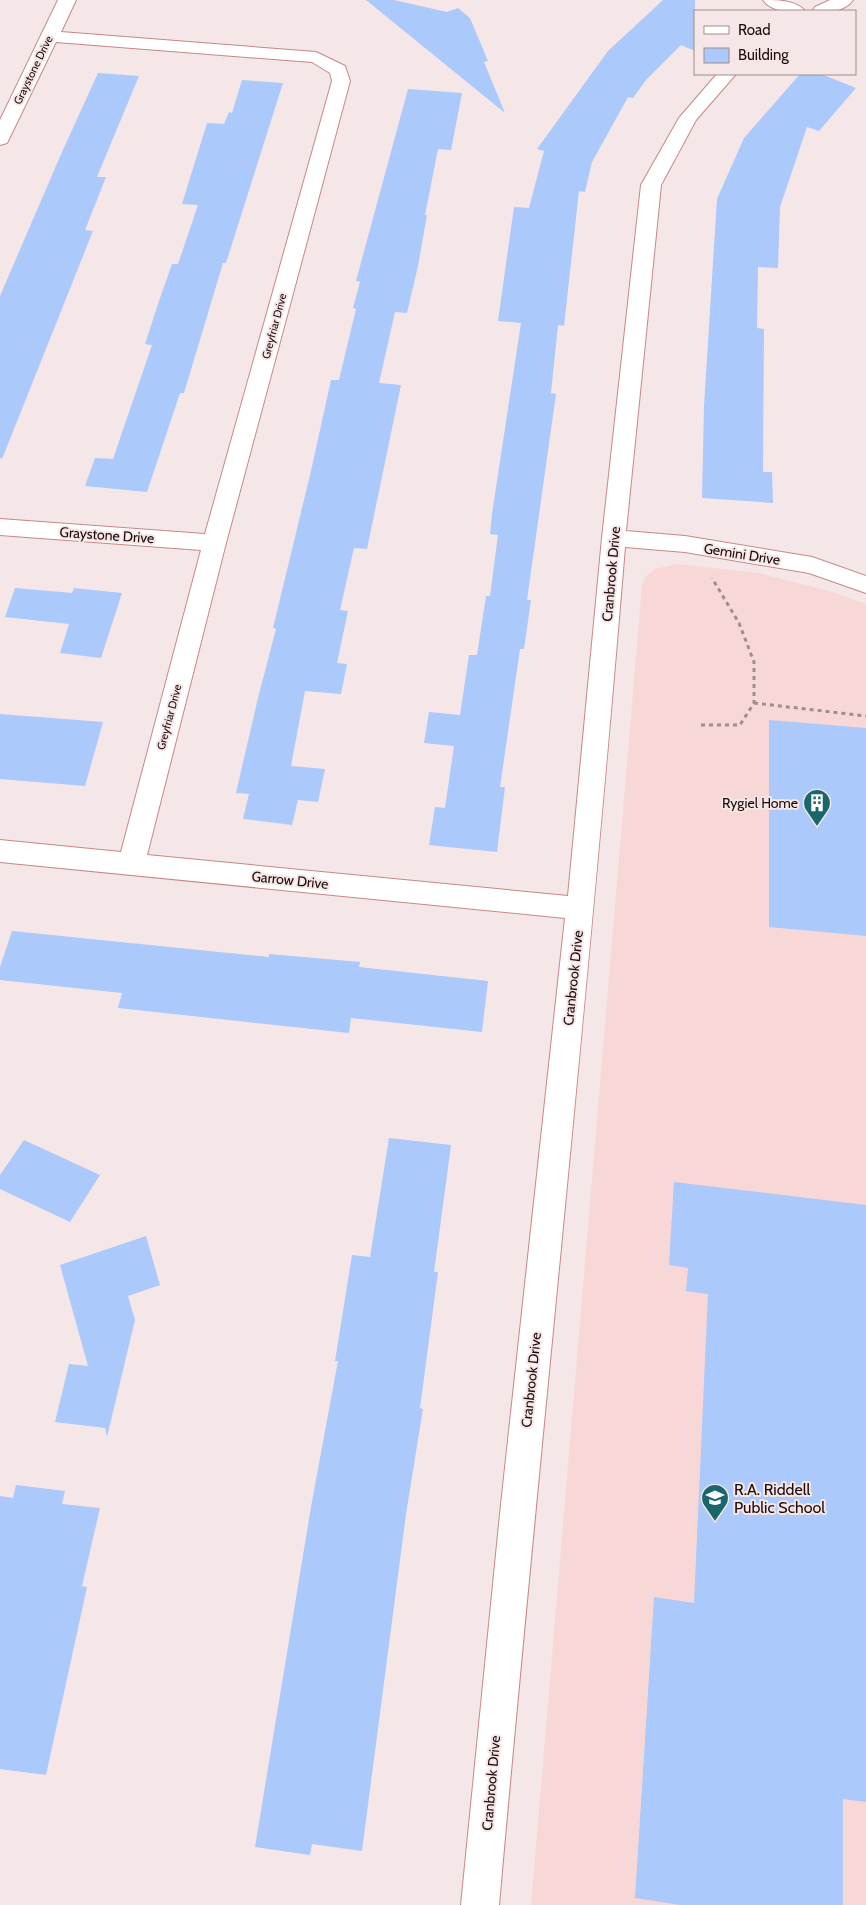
<svg xmlns="http://www.w3.org/2000/svg" width="866" height="1905" viewBox="0 0 866 1905" font-family="Cabin,sans-serif">
<rect width="100%" height="100%" fill="#f5e7e7"/>
<path fill="#f7d8d7" d="M677,564L759,573L833,592L866,604V1905H531L642,584L646,576L655,569Z"/>
<path fill="#abc9fa" d="M366,0H394L447,12L458,8L470,18L488,61L484,62L505,113Z
M663,0H695V51L681,45L646,80L633,98L628,97L592,162L585,192L579,191L564,326L558,325L551,393L556,394L527,600H531L524,649H520L500,787H505L497,852L429,845L435,807L445,808L454,746L424,743L429,712L460,715L469,655H477L486,596H490L498,535L490,534L492,514L521,323L498,321L514,207L529,208L544,151L537,149L608,51Z
M98,73L139,76L97,177H106L85,230L93,231L2,459L0,458V296L62,152Z
M800,74H821L856,88L819,131L807,127L780,207L778,268L758,267L757,328L764,329L763,472H772L773,503L702,498L704,406L717,199L744,138Z
M242,80L283,83L226,263H223L184,393H180L147,492L85,486L95,458L113,459L152,345L145,344L159,301L172,264H178L198,205L182,204L207,123L224,124L229,112L232,113Z
M408,89L462,93L451,150L438,149L425,215H427L418,266L407,313L395,312L379,383L401,385L367,549L354,548L340,610L348,611L337,663L347,664L341,694L305,691L291,766L325,769L318,802L298,800L292,825L243,819L249,794L236,793L258,698L276,629L273,628L311,471L331,380H339L356,309L353,308L360,282L356,281Z
M15,588L72,593L74,588L122,593L101,658L60,653L69,624L5,617Z
M0,714L103,722L85,786L0,779Z
M769,720L866,728V936L769,927Z
M12,931L269,957V954L360,962L359,967L488,981L482,1032L351,1018L349,1033L118,1008L122,993L0,980V967Z
M389,1138L451,1145L434,1272H438L420,1408L423,1409L406,1514L362,1851L312,1844L310,1855L255,1847L311,1507L338,1361H335L352,1255L370,1257Z
M24,1140L100,1175L70,1222L0,1189V1175Z
M674,1182L866,1205V1802L843,1799V1905H680L635,1898L654,1597L694,1603L708,1294L686,1291L688,1268L669,1265Z
M146,1236L160,1285L128,1296L135,1320L107,1437L105,1428L55,1422L69,1364L88,1366L60,1265Z
M16,1485L65,1491L62,1504L100,1508L82,1586L87,1587L46,1775L0,1769V1496L13,1498Z"/>
<g fill="none" stroke-linecap="round" stroke-linejoin="round">
<defs>
<path id="street" d="M58,0H76L61,32L316,52L345,66L350,81L226,543L147,855L568,896L602,538L641,185L679,118L717,74H736L696,120L661,185L626,531L685,536L812,557L866,576V593L809,573L685,552L625,547C588,1000 539,1452 499,1905H461L501,1504L565,918L0,862V840L121,852L201,550L0,535V519L205,534L332,81L330,73L312,62L56,42L9,139L7,143L0,145V120Z
M763,0C777,0 796,0 805,11C791,12 772,13 763,0Z
M830,0H853C844,13 826,12 812,11L815,7Z"/>
</defs>
<use href="#street" stroke="#c68887" stroke-width="2"/>
<path stroke="#9f8e8e" stroke-width="3" stroke-dasharray="4 4" stroke-linecap="butt" d="M754,703L866,716
M701,725H740L754,703V662L739,623L712,578"/>
<use href="#street" fill="#fff" fill-rule="evenodd"/>
</g>
<defs>
<symbol id="building-pin" viewBox="-11 -11 22 30"><path d="M0 17L-7.5 6A9.5 9.5 0 1 1 7.5 6Z" fill="#1a676b" stroke="#f5e7e7"/><path d="M-4-6H4V6H1V3H-1V6H-4ZM-2.5-4.3h1.7v1.8h-1.7ZM.8-4.3h1.7v1.8H.8ZM-2.5-1h1.7V.8h-1.7ZM.8-1h1.7V.8H.8Z" fill="#fff"/></symbol>
<symbol id="school-pin" viewBox="-11 -11 22 30"><path d="M0 17L-7.5 6A9.5 9.5 0 1 1 7.5 6Z" fill="#1a676b" stroke="#f5e7e7"/><path d="M0-5L7-2L0 1L-7-2ZM-4 1L0 2.5L4 1V4Q0 6-4 4Z" fill="#fff"/></symbol>
</defs>
<g fill-rule="evenodd">
<use href="#building-pin" x="801" y="787" width="32" height="43"/>
<use href="#school-pin" x="699" y="1482" width="32" height="43"/>
</g>
<g text-anchor="middle" dominant-baseline="central" stroke-width="4" stroke-linejoin="round" paint-order="stroke">
<g font-size="11" fill="#1f0909" stroke="#f5e7e7">
<text transform="translate(33 70) rotate(-64)">Graystone Drive</text>
<text transform="translate(274 326) rotate(-75)">Greyfriar Drive</text>
<text transform="translate(169 717) rotate(-75)">Greyfriar Drive</text>
</g>
<g font-size="14" fill="#1f0909" stroke="#f5e7e7">
<text transform="translate(107 535) rotate(4)">Graystone Drive</text>
<text transform="translate(742 554) rotate(9)">Gemini Drive</text>
<text transform="translate(611 574) rotate(-85)">Cranbrook Drive</text>
<text transform="translate(290 880) rotate(6)">Garrow Drive</text>
<text transform="translate(573 978) rotate(-84)">Cranbrook Drive</text>
<text transform="translate(531 1380) rotate(-84)">Cranbrook Drive</text>
<text transform="translate(491 1783) rotate(-85)">Cranbrook Drive</text>
</g>
<g font-size="14" fill="#1f0909" stroke="#f5e7e7" text-anchor="end">
<text x="798" y="803">Rygiel Home</text>
</g>
<g font-size="16" fill="#1f0909" stroke="#f5e7e7" text-anchor="start">
<text x="734" y="1489">R.A. Riddell<tspan x="734" dy="18">Public School</tspan></text>
</g>
</g>
<rect x="694" y="10" width="162" height="65" fill="#f5e7e7" stroke="#9f8e8e"/>
<rect x="704" y="26" width="25" height="8" fill="#ffffff" stroke="#9f8e8e"/>
<text x="738" y="35" font-size="15" fill="#1f0909">Road</text>
<rect x="704" y="48" width="25" height="15" fill="#abc9fa" stroke="#9f8e8e"/>
<text x="738" y="60" font-size="15" fill="#1f0909">Building</text>
</svg>
